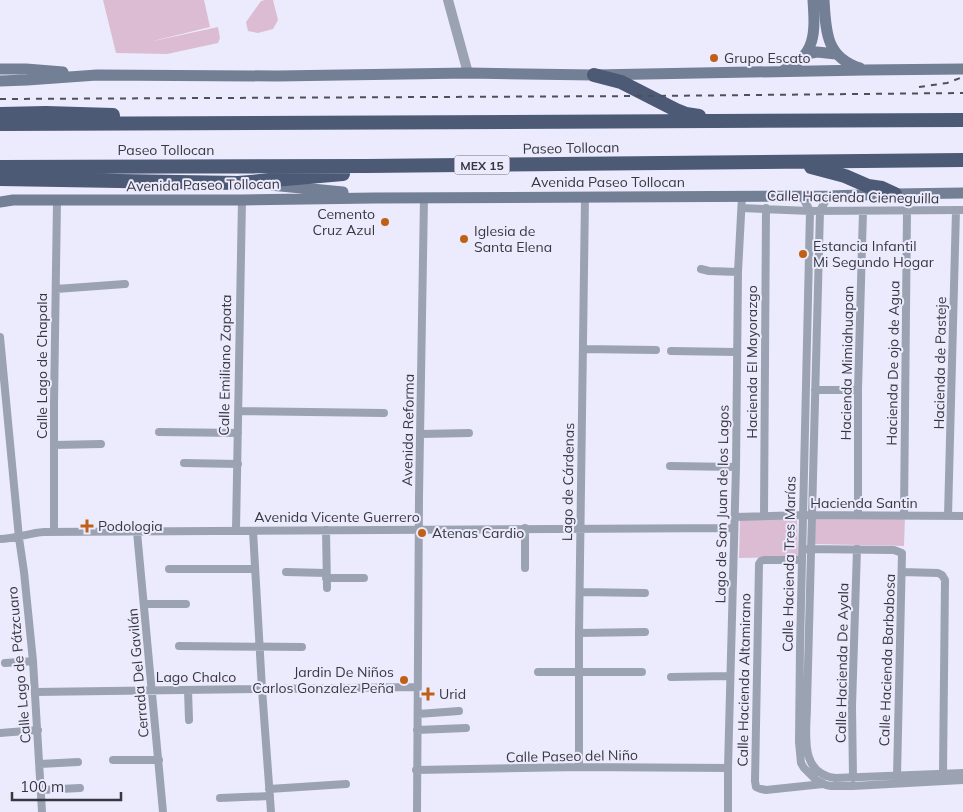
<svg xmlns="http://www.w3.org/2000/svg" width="963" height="812" viewBox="0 0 963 812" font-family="Mulish,sans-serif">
<rect width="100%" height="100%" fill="#ecebfe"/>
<path fill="#dcbcd2" d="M103,0H204L210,27L149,42L218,27L220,38L218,43L167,54L116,53Z
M265,0H273L278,20L273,29L258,33L248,31L246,22L261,1Z
M814,517H905L904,546L813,544Z
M797,518L798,557L739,558L740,519Z"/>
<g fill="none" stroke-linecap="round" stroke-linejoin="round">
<path stroke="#9ba3b2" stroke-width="8" d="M802,196L810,211L800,647L799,742L801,763L804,768L816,780L826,785L831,786H853L963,780
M828,196L820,211L807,705C807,732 798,773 835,778L963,773
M742,208L810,211L963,210
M701,269L709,271L738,272
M56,289L125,284
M0,337L19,538L24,572L33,661L42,812
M583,349L656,350
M671,351L736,352
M815,390H858
M239,411L384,413
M159,432L238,433
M421,434L469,433
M54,445L101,444
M184,463L238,464
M670,466L736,467
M858,515V390L863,211
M904,515L907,210
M764,516L766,208
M948,516L956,210
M735,517L803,515L963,516
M525,528V568
M236,530L242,200
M326,530L327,588
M253,531L262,689L271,812
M54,532V404L57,201
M137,532L163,812
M0,539C15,539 29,533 44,532L734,528
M806,549L894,550L902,553L897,776
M802,560H764L761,561L759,564L755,781L756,787L761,789L766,790L823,784
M169,569H255
M286,572L326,573
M902,572L938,573L942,575L945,580L943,774
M326,578H364
M580,592L645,593
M144,604H186
M579,633L645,632
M179,646L302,647
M5,663L33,661
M538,672H642
M671,677L730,676
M188,690L189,720
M35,692L418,687
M418,714L459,711
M417,730L466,728
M0,733L38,730
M113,760H159
M40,764L78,762
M579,767V633L585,197
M416,770L579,767L728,768
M853,778L852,706L857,549
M269,789L346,784
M41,790L80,788
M220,798L270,796
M417,812L419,497L424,198
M728,812V768L736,467L738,272L742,196"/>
<path stroke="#9ba3b2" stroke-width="10" d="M448,0L468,73"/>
<path stroke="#737f94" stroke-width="11" d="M824,0C826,30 825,57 860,68
M806,54L817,52L836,54
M0,69H26L63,72
M784,70C817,55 815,31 813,0
M0,81L27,80L97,75L278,76L468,73L594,75L864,70L963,69
M270,185L343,192
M0,202L13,200H242L374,198L828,196L895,194L963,193"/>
<path stroke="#4c5a76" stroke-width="14" d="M594,75L621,82L676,110L686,114L699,116
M0,114L46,113L113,115
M0,124L963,120
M0,167L367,166L963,160
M811,167L845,176L868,186L882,188L895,194
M0,179L238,183L343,174"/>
<path stroke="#4f4f59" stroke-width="2" stroke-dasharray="6 6" stroke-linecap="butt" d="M919,87L947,83L963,77
M0,99L649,96L963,93"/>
</g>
<g fill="#bf6016" stroke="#ecebfe" stroke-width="2">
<circle cx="714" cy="58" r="5"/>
<circle cx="385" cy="222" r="5"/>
<circle cx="464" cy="239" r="5"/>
<circle cx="803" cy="254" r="5"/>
<path d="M84.5 518.5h5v5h5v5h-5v5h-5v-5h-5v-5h5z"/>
<circle cx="422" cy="533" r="5"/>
<circle cx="404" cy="680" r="5"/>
<path d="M425.5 686.5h5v5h5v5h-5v5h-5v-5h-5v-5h5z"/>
</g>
<g text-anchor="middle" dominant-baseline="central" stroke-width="4" stroke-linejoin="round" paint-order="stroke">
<rect fill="#ecebfe" stroke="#6d6d79" stroke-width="1" x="454.5" y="155.5" width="55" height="19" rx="4"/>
<g font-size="12" font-weight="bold" fill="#373740">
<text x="482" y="165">MEX 15</text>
</g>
<g font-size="14" fill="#373740" stroke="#ecebfe" text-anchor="start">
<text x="724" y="58">Grupo Escato</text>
<text x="375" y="214" text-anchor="end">Cemento<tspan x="375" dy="16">Cruz Azul</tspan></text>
<text x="474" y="231">Iglesia de<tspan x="474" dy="16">Santa Elena</tspan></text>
<text x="813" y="246">Estancia Infantil<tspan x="813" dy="16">Mi Segundo Hogar</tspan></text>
<text x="98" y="526">Podologia</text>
<text x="432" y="533">Atenas Cardio</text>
<text x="394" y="672" text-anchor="end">Jardin De Niños<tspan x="394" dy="16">Carlos Gonzalez Peña</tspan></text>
<text x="439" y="694">Urid</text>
</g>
<g font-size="14" fill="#373740" stroke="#ecebfe">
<text transform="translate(571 148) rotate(-1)">Paseo Tollocan</text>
<text x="166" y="150">Paseo Tollocan</text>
<text x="608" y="182">Avenida Paseo Tollocan</text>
<text transform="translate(203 185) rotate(-1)">Avenida Paseo Tollocan</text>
<text transform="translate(853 197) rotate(1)">Calle Hacienda Cieneguilla</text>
<text transform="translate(752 362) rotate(-90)">Hacienda El Mayorazgo</text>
<text transform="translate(847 363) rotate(-89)">Hacienda Mimiahuapan</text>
<text transform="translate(893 363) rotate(-89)">Hacienda De ojo de Agua</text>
<text transform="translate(940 363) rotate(-89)">Hacienda de Pasteje</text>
<text transform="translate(225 365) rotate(-89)">Calle Emiliano Zapata</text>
<text transform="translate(42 366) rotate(-90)">Calle Lago de Chapala</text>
<text transform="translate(408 430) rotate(-89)">Avenida Reforma</text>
<text transform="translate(568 482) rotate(-89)">Lago de Cárdenas</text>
<text x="864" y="503">Hacienda Santin</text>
<text transform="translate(722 504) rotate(-89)">Lago de San Juan de los Lagos</text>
<text x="337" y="517">Avenida Vicente Guerrero</text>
<text transform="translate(789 564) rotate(-89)">Calle Hacienda Tres Marías</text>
<text transform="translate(887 660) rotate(-88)">Calle Hacienda Barbabosa</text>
<text transform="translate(842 663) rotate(-89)">Calle Hacienda De Ayala</text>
<text transform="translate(19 665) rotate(-95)">Calle Lago de Pátzcuaro</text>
<text transform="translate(138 673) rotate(-95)">Cerrada Del Gavilán</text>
<text x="196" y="677">Lago Chalco</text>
<text transform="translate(744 680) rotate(-89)">Calle Hacienda Altamirano</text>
<text transform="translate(572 756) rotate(-1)">Calle Paseo del Niño</text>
</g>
</g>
<path d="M12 792v8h109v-8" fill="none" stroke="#373740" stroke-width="2.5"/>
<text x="20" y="792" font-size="15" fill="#373740" stroke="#ecebfe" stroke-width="4" paint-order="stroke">100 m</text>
</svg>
